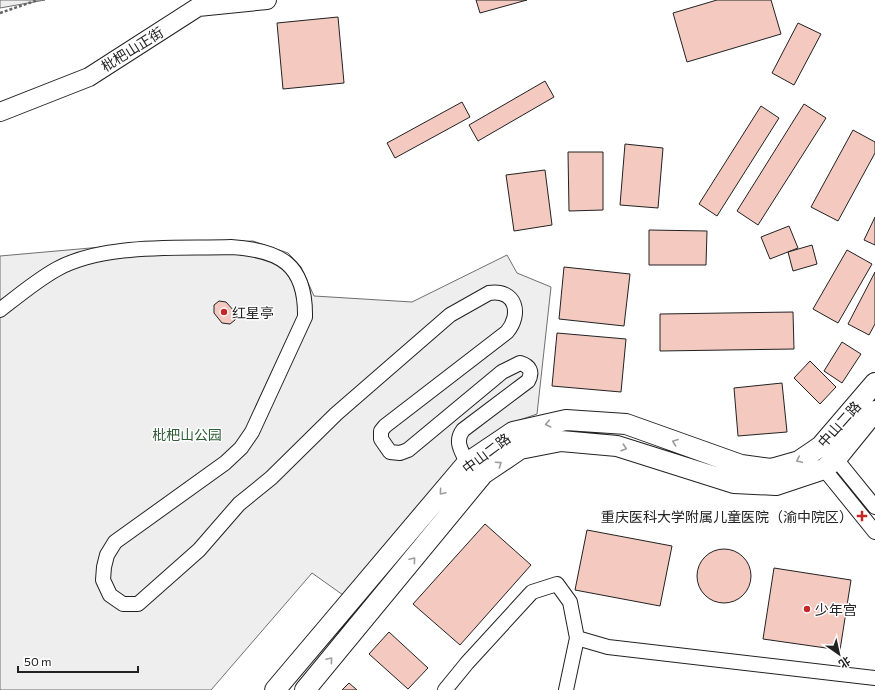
<svg xmlns="http://www.w3.org/2000/svg" width="875" height="690" viewBox="0 0 875 690" font-family="Commissioner,'Noto Sans SC',sans-serif">
<rect width="100%" height="100%" fill="#fff"/>
<path fill="#eee" stroke="#6f6f6f" d="M0,0H45L0,8Z
M253,241L288,253L301,267L314,296L412,302L507,255L517,273L551,287L537,414L508,424L343,595L312,573L211,690H0V256L113,246Z"/>
<path fill="#f3c9c0" stroke="#222" d="M476,0H527L480,13Z
M717,0H771L781,34L687,62L673,13Z
M338,17L344,83L283,89L277,23Z
M798,23L821,34L794,85L772,73Z
M545,81L554,97L478,141L469,125Z
M462,102L470,117L395,158L387,143Z
M804,104L826,118L758,225L737,211Z
M761,106L779,118L717,216L699,204Z
M853,130L875,142V153L838,221L811,207Z
M625,144L663,148L658,208L620,205Z
M568,152H603V210L569,211Z
M545,170L552,225L514,231L506,175Z
M875,217V245L864,240Z
M789,226L798,248L770,259L761,237Z
M649,230L707,231L706,265H649Z
M812,245L817,264L793,271L788,252Z
M847,250L872,264L838,323L813,309Z
M564,267L630,274L624,326L559,319Z
M875,272V324L869,335L848,324Z
M219,301L226,302L235,312V320L230,324L222,323L214,313V305Z
M793,312L794,349L660,351V314Z
M557,333L626,339L621,392L552,386Z
M842,342L861,354L842,383L824,371Z
M810,361L836,387L820,404L794,378Z
M782,383L787,432L738,436L734,388Z
M485,524L531,565L460,645L413,604Z
M587,530L672,546L660,606L575,590Z
M697 576a27 27 0 1 1 54 0a27 27 0 1 1-54 0Z
M774,568L851,580L840,650L763,639Z
M389,632L428,668L408,689L369,654Z
M349,683L357,690H342Z"/>
<g fill="none" stroke-linecap="round" stroke-linejoin="round">
<defs>
<path id="minor" d="M0,310C18,296 37,280 57,269C104,243 178,249 231,247C280,250 306,264 305,317L252,432L241,448L225,463L115,542L107,555L104,567L103,580L110,595L123,604H138L199,550L239,504L271,478L336,414L450,315L489,293C516,289 522,314 507,332L385,426L381,431V439L390,452L400,453L408,450L502,372L520,363C530,366 533,372 528,381L463,430C454,442 462,451 467,463
M836,459L875,507
M824,469L875,532
M445,690L467,663L532,592L557,584L570,602L577,638
M566,690L577,638L608,647L875,678"/>
<path id="tertiary" d="M0,112L89,77L198,7L267,0"/>
<path id="secondary" d="M275,690L467,463L513,432L566,420L626,424L741,465L771,469L799,461L821,446L875,383
M305,690L483,474L520,449L561,441L617,446L734,483L776,485L824,469L836,459L875,411"/>
</defs>
<use href="#minor" stroke="#222" stroke-width="16"/>
<use href="#tertiary" stroke="#222" stroke-width="20"/>
<use href="#secondary" stroke="#222" stroke-width="22"/>
<path stroke="#646464" stroke-width="2.5" stroke-dasharray="3 2" stroke-linecap="butt" d="M0,13L38,0"/>
<use href="#minor" stroke="#fff" stroke-width="14"/>
<use href="#tertiary" stroke="#fff" stroke-width="18"/>
<use href="#secondary" stroke="#fff" stroke-width="20"/>
</g>
<defs><path id="oneway-chevron" d="M-2-3.5L2.5 0L-2 3.5" fill="none" stroke-width="1.6" stroke-linecap="round" stroke-linejoin="round"/></defs>
<g stroke="#9c9c9c">
<use href="#oneway-chevron" transform="translate(548 424) rotate(167)"/>
<use href="#oneway-chevron" transform="translate(675 442) rotate(-160)"/>
<use href="#oneway-chevron" transform="translate(624 448) rotate(18)"/>
<use href="#oneway-chevron" transform="translate(799 460) rotate(155)"/>
<use href="#oneway-chevron" transform="translate(499 464) rotate(-34)"/>
<use href="#oneway-chevron" transform="translate(442 492) rotate(130)"/>
<use href="#oneway-chevron" transform="translate(413 560) rotate(-50)"/>
<use href="#oneway-chevron" transform="translate(330 660) rotate(-50)"/>
</g>
<g fill="#c62828" stroke="#fff" stroke-width="1.5">
<circle cx="224" cy="312" r="4"/>
<path d="M860 510h4v4h4v4h-4v4h-4v-4h-4v-4h4z"/>
<circle cx="807" cy="609" r="4"/>
</g>
<g text-anchor="middle" dominant-baseline="central" stroke-width="3" stroke-linejoin="round" paint-order="stroke">
<g font-size="14" fill="#222" stroke="#fff">
<text transform="translate(132 49) rotate(-32)">枇杷山正街</text>
<text transform="translate(839 424) rotate(-48)">中山二路</text>
<text transform="translate(486 453) rotate(-37)">中山二路</text>
</g>
<g font-size="14" fill="#222" stroke="#fff" text-anchor="start">
<text x="232" y="312">红星亭</text>
<text x="853" y="516" text-anchor="end">重庆医科大学附属儿童医院（渝中院区）</text>
<text x="815" y="609">少年宫</text>
</g>
<g font-size="14" fill="#2f5e38" stroke="#fff">
<text x="187" y="434">枇杷山公园</text>
</g>
</g>
<g transform="translate(839 654) rotate(146)" stroke="#ffffff" stroke-width="3" paint-order="stroke">
<path d="M0-3L7 15L0 10L-7 15Z" fill="#222222"/>
<text y="-6" font-size="11" font-weight="bold" text-anchor="middle" fill="#222222">北</text>
</g>
<path d="M18 666v6h120v-6" fill="none" stroke="#222222" stroke-width="2"/>
<text x="24" y="666" font-size="12" fill="#222222" stroke="#ffffff" stroke-width="3" paint-order="stroke">50 m</text>
</svg>
